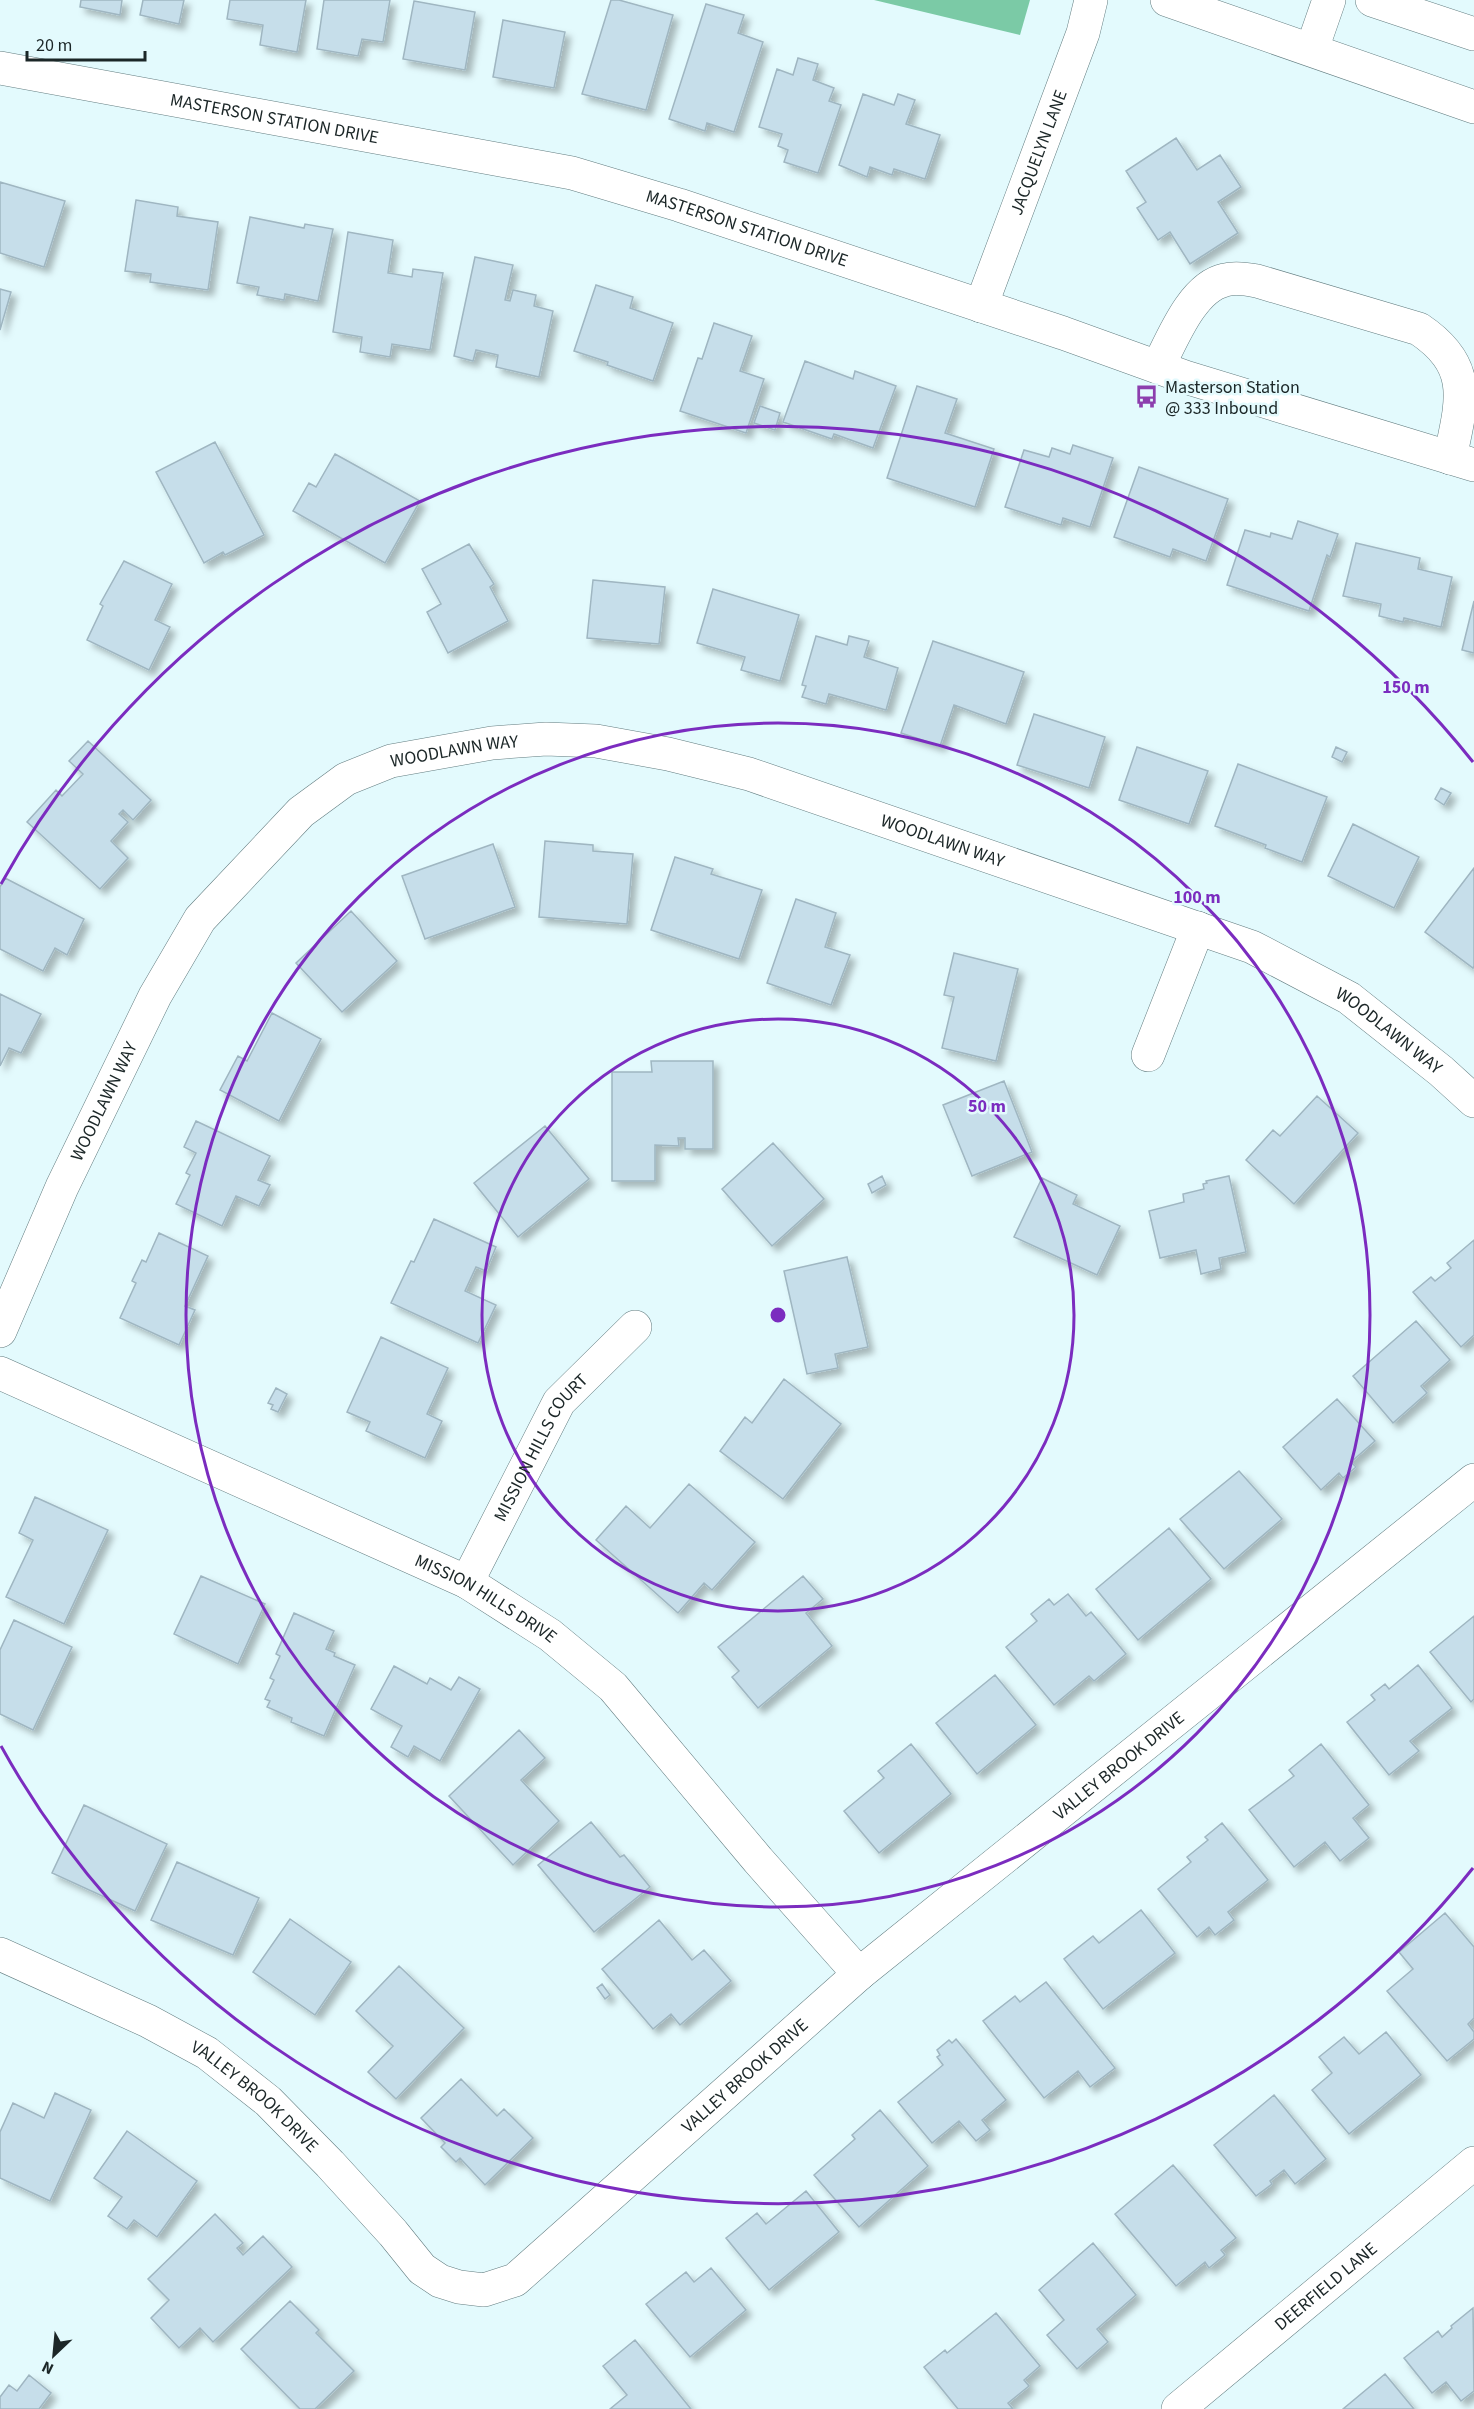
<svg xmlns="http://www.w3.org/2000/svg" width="1474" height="2409" viewBox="0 0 1474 2409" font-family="'Source Sans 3',sans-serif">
<defs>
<filter id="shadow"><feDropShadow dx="5.5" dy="5.5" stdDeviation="3" flood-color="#0004"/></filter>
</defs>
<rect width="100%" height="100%" fill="#e3fafd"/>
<path fill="#7bcaa6" d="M874,0H1030L1020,35Z"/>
<path fill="#c6deea" stroke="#9fb6c1" stroke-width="1.5" filter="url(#shadow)" d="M81,0H122L120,15L80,7Z
M143,0H184L179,24L140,15Z
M230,0H306L297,52L260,45L263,25L227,19Z
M324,0H390L383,42L362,39L358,56L317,49Z
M611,0H619L673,15L646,110L582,94Z
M414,1L475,12L465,70L403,59Z
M706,4L744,15L738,33L763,42L734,132L707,123L705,131L669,119Z
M503,20L565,32L554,88L493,77Z
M798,58L818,64L813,80L834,88L829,101L841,105L818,173L784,162L788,150L778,146L782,134L759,127L777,69L793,75Z
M863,94L894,105L898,94L915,100L906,124L940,135L925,179L894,169L892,175L870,167L867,177L839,165Z
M1176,138L1197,170L1220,155L1241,187L1218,202L1238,233L1190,264L1170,232L1158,240L1137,208L1146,202L1126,171Z
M0,182L65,201L44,267L0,253Z
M136,200L178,207L177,216L218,222L208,290L150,282L151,274L125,271Z
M250,217L304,228L305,224L333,229L318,301L285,294L284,300L257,295L259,287L237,283Z
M348,232L393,240L388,273L412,277L413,269L443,273L430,350L392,344L390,357L360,352L362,337L333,332Z
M475,257L513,265L505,300L510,301L513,290L536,295L534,306L553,311L539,377L496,367L498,355L476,350L473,361L454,356Z
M596,285L633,297L630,308L673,323L653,381L607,365L608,362L574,351Z
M0,289L11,292L0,330Z
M714,323L752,336L740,371L764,379L746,433L680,411L698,358L702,359Z
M805,361L853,379L855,371L896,386L873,448L834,434L832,439L783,422Z
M917,386L957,399L945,433L994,449L975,507L887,478Z
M760,406L780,413L775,430L754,423Z
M215,442L264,535L225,555L223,552L204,563L156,472Z
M1073,445L1113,458L1090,527L1063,518L1061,525L1005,507L1024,450L1049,457L1052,448L1070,454Z
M335,454L420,501L385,563L293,511L309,483L316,487Z
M1139,467L1228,499L1206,561L1173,549L1170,557L1114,537Z
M1298,521L1338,534L1330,557L1327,555L1309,611L1227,585L1245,530L1270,537L1271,533L1292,539Z
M1356,543L1420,558L1418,569L1452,577L1441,627L1404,618L1403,622L1379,616L1381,604L1343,596Z
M469,544L494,584L490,587L508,621L448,653L427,612L441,604L422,569Z
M124,561L172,584L155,620L170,627L149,670L87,640L103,606L100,604Z
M593,580L665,587L659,644L587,638Z
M713,589L799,615L780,681L741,670L745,657L697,643Z
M1474,601V653L1462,650Z
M816,636L847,645L849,636L869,641L864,657L898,668L886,710L829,694L826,704L802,697L806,686L802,685Z
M933,641L1024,672L1006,724L954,705L940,746L901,733Z
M1034,714L1105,737L1089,788L1017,765Z
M88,741L151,800L133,820L123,810L119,814L128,822L111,841L128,858L100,889L27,822L56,790L62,796L83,774L69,761Z
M1137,747L1208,771L1189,824L1119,800Z
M1336,747L1347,752L1342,762L1332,757Z
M1238,764L1327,797L1302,862L1265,848L1266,845L1215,826Z
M1441,788L1451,793L1444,805L1435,799Z
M1353,824L1419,857L1394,908L1328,876Z
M545,841L593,845V851L633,854L627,924L539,917Z
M493,844L515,907L425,939L402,876Z
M675,857L713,869L711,874L762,890L739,959L651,930Z
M1474,868V966L1473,968L1425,932Z
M5,878L84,919L67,955L55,948L43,971L0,949V887Z
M796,899L836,913L825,947L850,955L831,1005L767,983Z
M351,911L397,961L342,1012L296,963Z
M954,953L1018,969L996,1061L942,1048L954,997L944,995Z
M0,994L41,1014L21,1053L9,1048L0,1066Z
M272,1013L321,1039L279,1121L220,1090L238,1056L247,1061Z
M651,1061H713V1149H685V1138H678L679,1146L655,1145V1181H612V1072H652Z
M1004,1081L1032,1152L972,1176L943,1105Z
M1317,1096L1358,1133L1294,1204L1246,1160L1273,1130L1280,1136Z
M196,1121L270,1156L258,1180L270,1185L259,1206L236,1196L222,1226L176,1204L190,1175L186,1173L196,1153L184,1147Z
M545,1126L589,1179L518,1237L474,1183Z
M773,1143L824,1199L772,1246L722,1189Z
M882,1176L886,1185L872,1193L868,1184Z
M1229,1176L1246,1252L1219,1258L1221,1269L1201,1274L1196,1250L1160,1258L1149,1211L1184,1202L1183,1194L1204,1189L1203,1184L1207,1183L1206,1181Z
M1042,1178L1077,1195L1073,1204L1120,1226L1097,1275L1014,1237Z
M434,1219L496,1247L486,1271L476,1267L465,1291L496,1305L478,1343L391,1303L411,1261L414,1262Z
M159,1233L208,1256L185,1306L195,1310L179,1345L120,1318L136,1283L132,1281L142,1260L146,1262Z
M1474,1240V1335L1461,1347L1413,1292L1431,1277L1435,1281L1451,1268L1447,1263Z
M847,1257L868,1347L835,1354L838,1368L807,1374L784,1271Z
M1416,1321L1450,1360L1421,1386L1427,1393L1393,1423L1353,1376Z
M381,1337L448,1368L427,1414L442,1421L425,1458L366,1431L370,1422L347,1412Z
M784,1379L841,1424L783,1499L720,1451L745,1417L752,1423Z
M276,1388L287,1394L278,1412L271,1409L273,1405L268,1403Z
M1337,1399L1375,1441L1351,1462L1356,1467L1343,1478L1339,1473L1321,1490L1283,1447Z
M1239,1471L1282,1519L1224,1569L1180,1519Z
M689,1484L755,1542L712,1590L704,1583L678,1613L596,1540L626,1506L650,1528Z
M35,1497L108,1530L64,1624L6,1597L33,1540L19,1533Z
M1169,1528L1211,1579L1138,1640L1096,1589Z
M201,1576L265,1604L238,1664L174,1634Z
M803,1576L823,1599L806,1613L832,1646L758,1708L732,1677L739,1671L718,1647Z
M1068,1594L1086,1616L1091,1612L1126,1654L1094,1681L1089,1676L1054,1705L1006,1647L1037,1621L1031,1614L1049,1599L1054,1605Z
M294,1613L334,1631L326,1649L335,1653L334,1656L355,1665L324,1736L291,1722L292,1718L267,1707L270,1701L265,1699L274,1680L270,1678L280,1656L276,1654Z
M1474,1616V1699L1471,1702L1430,1652Z
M14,1620L72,1647L33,1730L0,1714V1650Z
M1418,1665L1452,1708L1410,1741L1419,1751L1389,1775L1347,1722L1375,1700L1371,1695L1385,1684L1389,1689Z
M394,1666L427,1684L430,1678L451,1690L459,1677L480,1689L440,1761L414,1746L408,1757L391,1747L402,1726L371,1709Z
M995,1675L1036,1725L977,1774L936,1723Z
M519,1730L545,1758L521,1780L559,1821L513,1865L449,1796Z
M911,1744L951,1794L879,1853L844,1811L884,1778L878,1771Z
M1321,1744L1369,1805L1353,1818L1369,1838L1340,1861L1325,1842L1294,1867L1249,1810L1294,1776L1289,1770Z
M84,1805L167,1844L135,1911L52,1873Z
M591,1822L620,1857L624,1855L650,1887L594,1932L538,1865Z
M1222,1823L1268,1880L1228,1912L1234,1920L1215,1935L1209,1927L1197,1937L1158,1889L1191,1862L1187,1857L1208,1840L1205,1837Z
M177,1862L259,1898L233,1955L151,1920Z
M1141,1910L1175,1953L1103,2009L1064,1959L1093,1936L1099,1943Z
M1445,1913L1474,1947V2018L1468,2024L1474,2032V2039L1447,2061L1387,1991L1413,1969L1399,1952Z
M290,1919L351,1962L315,2015L253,1972Z
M659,1920L692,1960L704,1950L731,1981L680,2025L671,2014L653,2029L602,1969Z
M399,1966L464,2028L396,2099L368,2072L393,2046L356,2011Z
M1046,1982L1115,2068L1090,2087L1078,2071L1044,2098L983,2021L1015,1996L1020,2002Z
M602,1984L610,1995L605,1999L597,1988Z
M1386,2032L1421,2075L1349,2134L1312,2090L1332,2073L1319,2057L1344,2037L1359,2054Z
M956,2039L1006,2100L982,2120L990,2130L976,2141L959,2121L932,2143L898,2102L943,2065L937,2057L940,2055L937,2050L949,2040L952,2043Z
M461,2079L497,2116L504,2109L533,2138L485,2185L460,2158L456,2162L441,2147L445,2143L421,2118Z
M55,2093L91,2110L50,2201L0,2178V2132L13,2103L44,2118Z
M1274,2095L1326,2159L1295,2184L1284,2170L1270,2181L1272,2184L1256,2196L1214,2145Z
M880,2110L928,2166L859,2227L814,2175L855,2139L852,2135Z
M127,2131L197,2181L157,2237L134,2220L127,2229L108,2216L122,2197L94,2178Z
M1173,2165L1236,2238L1221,2250L1225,2255L1209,2268L1205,2262L1176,2286L1115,2214Z
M806,2191L839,2232L769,2290L726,2238L757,2213L766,2224Z
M215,2214L243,2243L237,2248L243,2255L263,2236L292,2267L213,2342L200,2328L179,2348L151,2318L169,2300L148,2279Z
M1093,2243L1136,2295L1097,2329L1108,2342L1077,2369L1047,2335L1064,2320L1039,2290Z
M711,2268L746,2310L690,2357L646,2304L686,2272L694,2282Z
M290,2301L319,2330L316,2333L354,2371L315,2409H300L241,2349Z
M1473,2308L1474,2391L1461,2401L1446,2382L1432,2393L1404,2358L1438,2331L1442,2337L1452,2328L1451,2326Z
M996,2313L1040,2366L1024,2380L1029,2386L1008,2403L1013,2409H958L924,2367L945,2350L947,2353Z
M635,2340L691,2409H610L627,2395L603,2366Z
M1385,2374L1414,2409H1343Z
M29,2375L51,2393L39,2409H0V2397L9,2385L17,2391Z"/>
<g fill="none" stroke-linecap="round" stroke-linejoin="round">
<defs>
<g id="minor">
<path d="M1167,0L1474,107"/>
<path d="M1372,0L1474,34"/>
<path d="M1312,49L1329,0"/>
<path id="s1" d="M0,68L572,173L679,205L1063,333L1185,377L1474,465"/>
<path id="s2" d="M981,306L1083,33L1091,0"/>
<path d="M1158,367C1172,340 1192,287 1225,280C1235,277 1247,279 1257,281L1419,329C1474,366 1462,401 1450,458"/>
<path d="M1148,1055L1198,928"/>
<path id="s3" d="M0,1331L62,1187L155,996L200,919L301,812L346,779L391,761L492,743L546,739L596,741L668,754L749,774L1252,947L1349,998L1441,1071L1474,1101"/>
<path id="s4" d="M0,1373L467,1582L550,1635L613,1687L758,1860L859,1974"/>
<path id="s5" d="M467,1582L559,1402L635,1327"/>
<path id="s6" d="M0,1954L148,2021L207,2053L268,2101L330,2164L393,2233L422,2269L440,2281L459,2287L484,2290L515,2280L859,1974L1474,1480"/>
<path id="s7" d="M1178,2409L1474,2163"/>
</g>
</defs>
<use href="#minor" stroke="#637d80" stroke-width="34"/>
<use href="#minor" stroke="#fff" stroke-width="33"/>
</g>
<g fill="none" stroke="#7b2cbf" stroke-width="3">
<circle cx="778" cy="1315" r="296"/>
<circle cx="778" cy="1315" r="592"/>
<path d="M1473 1868A888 888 0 0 1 1 1746M1 884A888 888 0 0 1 1473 762"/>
</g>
<defs>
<symbol id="bus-bare" viewBox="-9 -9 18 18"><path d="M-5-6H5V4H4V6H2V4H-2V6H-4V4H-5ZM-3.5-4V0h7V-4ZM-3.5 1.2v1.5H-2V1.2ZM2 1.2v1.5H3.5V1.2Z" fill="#8c3eae" stroke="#e3fafd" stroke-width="2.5" paint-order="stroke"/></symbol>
</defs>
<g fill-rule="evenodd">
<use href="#bus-bare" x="1130" y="380" width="33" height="33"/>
</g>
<g text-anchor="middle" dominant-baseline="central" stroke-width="5" stroke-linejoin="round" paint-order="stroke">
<g font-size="18" fill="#1b2627" stroke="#e3fafd">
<text stroke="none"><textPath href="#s1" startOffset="279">MASTERSON STATION DRIVE</textPath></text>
<text stroke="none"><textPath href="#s2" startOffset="164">JACQUELYN LANE</textPath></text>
<text stroke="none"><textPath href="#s1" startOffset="765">MASTERSON STATION DRIVE</textPath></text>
<text stroke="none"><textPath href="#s3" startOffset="774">WOODLAWN WAY</textPath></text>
<text stroke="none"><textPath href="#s3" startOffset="1278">WOODLAWN WAY</textPath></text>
<text stroke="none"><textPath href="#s3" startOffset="1766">WOODLAWN WAY</textPath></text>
<text stroke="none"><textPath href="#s3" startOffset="252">WOODLAWN WAY</textPath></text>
<text stroke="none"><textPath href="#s5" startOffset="154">MISSION HILLS COURT</textPath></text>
<text stroke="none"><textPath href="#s4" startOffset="536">MISSION HILLS DRIVE</textPath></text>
<text stroke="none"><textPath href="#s6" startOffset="1428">VALLEY BROOK DRIVE</textPath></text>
<text stroke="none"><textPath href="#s6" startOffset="942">VALLEY BROOK DRIVE</textPath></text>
<text stroke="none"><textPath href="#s6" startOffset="294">VALLEY BROOK DRIVE</textPath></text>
<text stroke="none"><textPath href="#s7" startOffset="192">DEERFIELD LANE</textPath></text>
</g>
<g font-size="18" fill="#1b2627" stroke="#e3fafd" text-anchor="start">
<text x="1165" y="387">Masterson Station<tspan x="1165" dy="21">@ 333 Inbound</tspan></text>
</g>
</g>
<circle cx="778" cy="1315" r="9" fill="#7b2cbf" stroke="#e3fafd" stroke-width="3"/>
<g font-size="18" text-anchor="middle" font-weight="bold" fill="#7b2cbf" stroke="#e3fafd" stroke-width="5" stroke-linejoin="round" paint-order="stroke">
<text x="1406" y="693">150 m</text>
<text x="1197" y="903">100 m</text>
<text x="987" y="1112">50 m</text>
</g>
<g transform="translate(54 2355) rotate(206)" stroke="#e3fafd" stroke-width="4.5" paint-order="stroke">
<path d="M0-4.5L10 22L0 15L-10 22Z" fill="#1b2627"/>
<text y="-9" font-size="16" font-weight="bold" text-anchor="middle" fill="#1b2627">N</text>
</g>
<path d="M27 51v9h118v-9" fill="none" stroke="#1b2627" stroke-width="3"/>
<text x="36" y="51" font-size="18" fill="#1b2627" stroke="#e3fafd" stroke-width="4.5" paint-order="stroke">20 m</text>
</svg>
